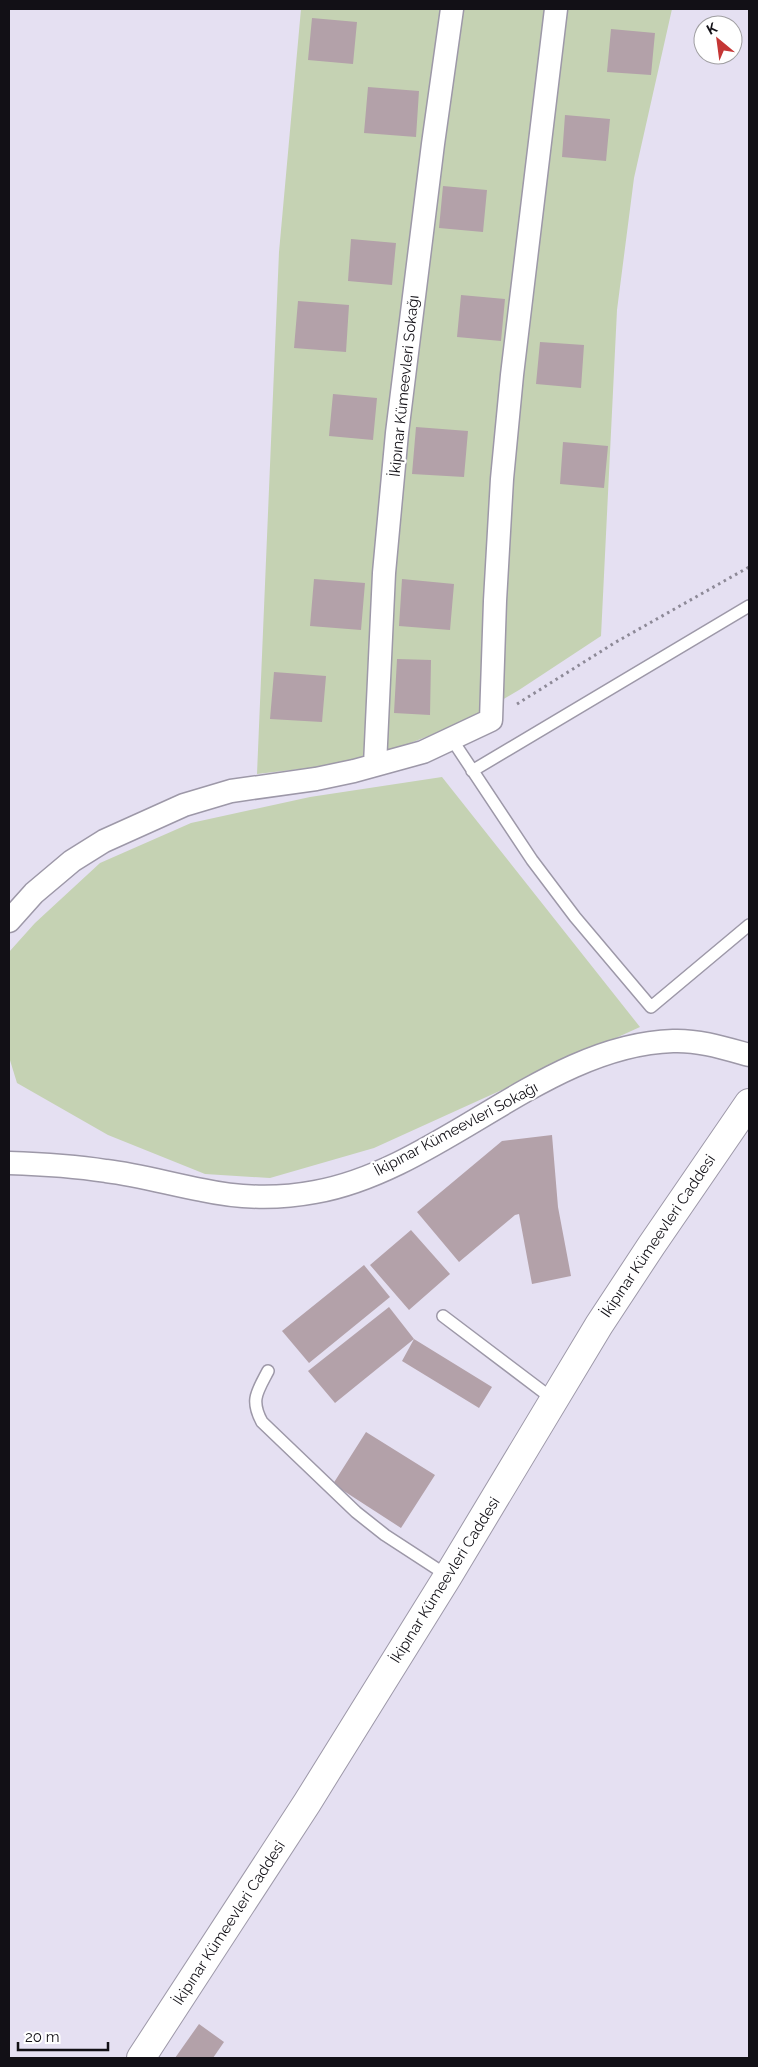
<svg xmlns="http://www.w3.org/2000/svg" width="758" height="2067" viewBox="0 0 758 2067" font-family="Raleway,sans-serif">
<rect width="100%" height="100%" fill="#e5e0f2"/>
<path fill="#c5d2b3" d="M301,9H672L634,178L617,310L601,636L519,690L465,722L392,750L326,766L257,774L279,252Z
M442,777L640,1027L374,1148L270,1178L205,1174L108,1135L17,1083L9,1057V952L35,923L100,863L191,823L310,797Z"/>
<path fill="#b3a1a9" d="M312,18L357,22L353,64L308,60Z
M611,29L655,33L651,75L607,72Z
M368,87L419,91L416,137L364,133Z
M565,115L610,119L606,161L562,157Z
M443,186L487,190L483,232L439,228Z
M351,239L396,243L392,285L348,281Z
M461,295L505,299L501,341L457,337Z
M298,301L349,305L346,352L294,348Z
M540,342L584,345L581,388L536,384Z
M333,394L377,398L373,440L329,436Z
M416,427L468,431L464,477L412,474Z
M563,442L608,446L604,488L560,484Z
M314,579L365,583L361,630L310,626Z
M402,579L454,584L450,630L399,626Z
M397,659L431,660L430,715L394,713Z
M274,672L326,676L322,722L270,719Z
M552,1135L558,1207L571,1276L532,1284L519,1214L515,1215L459,1262L417,1212L502,1141Z
M411,1230L450,1274L409,1310L370,1265Z
M364,1265L390,1297L309,1363L282,1331Z
M389,1307L414,1339L492,1387L479,1408L402,1361L414,1339L335,1403L308,1371Z
M366,1432L435,1475L401,1528L333,1484Z
M199,2024L224,2042L213,2058H175Z"/>
<g fill="none" stroke-linecap="round" stroke-linejoin="round">
<defs>
<path id="service" d="M451,738L532,860L575,917L651,1007L749,925
M472,771L749,606
M443,1316L554,1400
M268,1371C257,1392 250,1400 262,1422L356,1512L385,1535L448,1576"/>
<path id="minor" d="M375,765L384,573L397,433L433,144L452,9
M9,921L34,893L72,861L104,841L184,805L231,791L316,779L354,771L423,752L491,720L495,601L502,479L512,375L556,9
M9,1163C41,1164 74,1166 106,1171C139,1175 170,1184 202,1190C239,1198 278,1199 315,1192C440,1170 545,1045 673,1041C699,1040 724,1048 749,1055"/>
<path id="tertiary" d="M141,2058L307,1803L448,1576L599,1325L651,1246L749,1103"/>
</defs>
<use href="#service" stroke="#9d98a8" stroke-width="14"/>
<use href="#minor" stroke="#9d98a8" stroke-width="25"/>
<use href="#tertiary" stroke="#9d98a8" stroke-width="30"/>
<path stroke="#8d8997" stroke-width="3" stroke-dasharray="2.5 4" stroke-linecap="butt" d="M517,704L616,642L749,567"/>
<use href="#service" stroke="#fff" stroke-width="11"/>
<use href="#minor" stroke="#fff" stroke-width="22"/>
<use href="#tertiary" stroke="#fff" stroke-width="28"/>
</g>
<g text-anchor="middle" dominant-baseline="central" stroke-width="4.5" stroke-linejoin="round" paint-order="stroke">
<g font-size="15" fill="#121016" stroke="#fff">
<text transform="translate(404 386) rotate(-84)">İkipınar Kümeevleri Sokağı</text>
<text transform="translate(456 1129) rotate(-28)">İkipınar Kümeevleri Sokağı</text>
<text transform="translate(658 1236) rotate(-56)">İkipınar Kümeevleri Caddesi</text>
<text transform="translate(445 1580) rotate(-58)">İkipınar Kümeevleri Caddesi</text>
<text transform="translate(229 1923) rotate(-57)">İkipınar Kümeevleri Caddesi</text>
</g>
</g>
<rect width="758" height="2067" fill="none" stroke="#121016" stroke-width="20"/>
<g transform="translate(718 40) rotate(331)"><circle r="24" fill="#ffffff" stroke="#a09fa2"/>
<path d="M0-4L9 19L0 12L-9 19Z" fill="#c53635"/>
<text y="-8" font-size="14" font-weight="bold" text-anchor="middle" fill="#121016">K</text>
</g>
<path d="M18 2042v8h90v-8" fill="none" stroke="#121016" stroke-width="2.5"/>
<text x="25" y="2042" font-size="15" fill="#121016" stroke="#ffffff" stroke-width="4" paint-order="stroke">20 m</text>
</svg>
